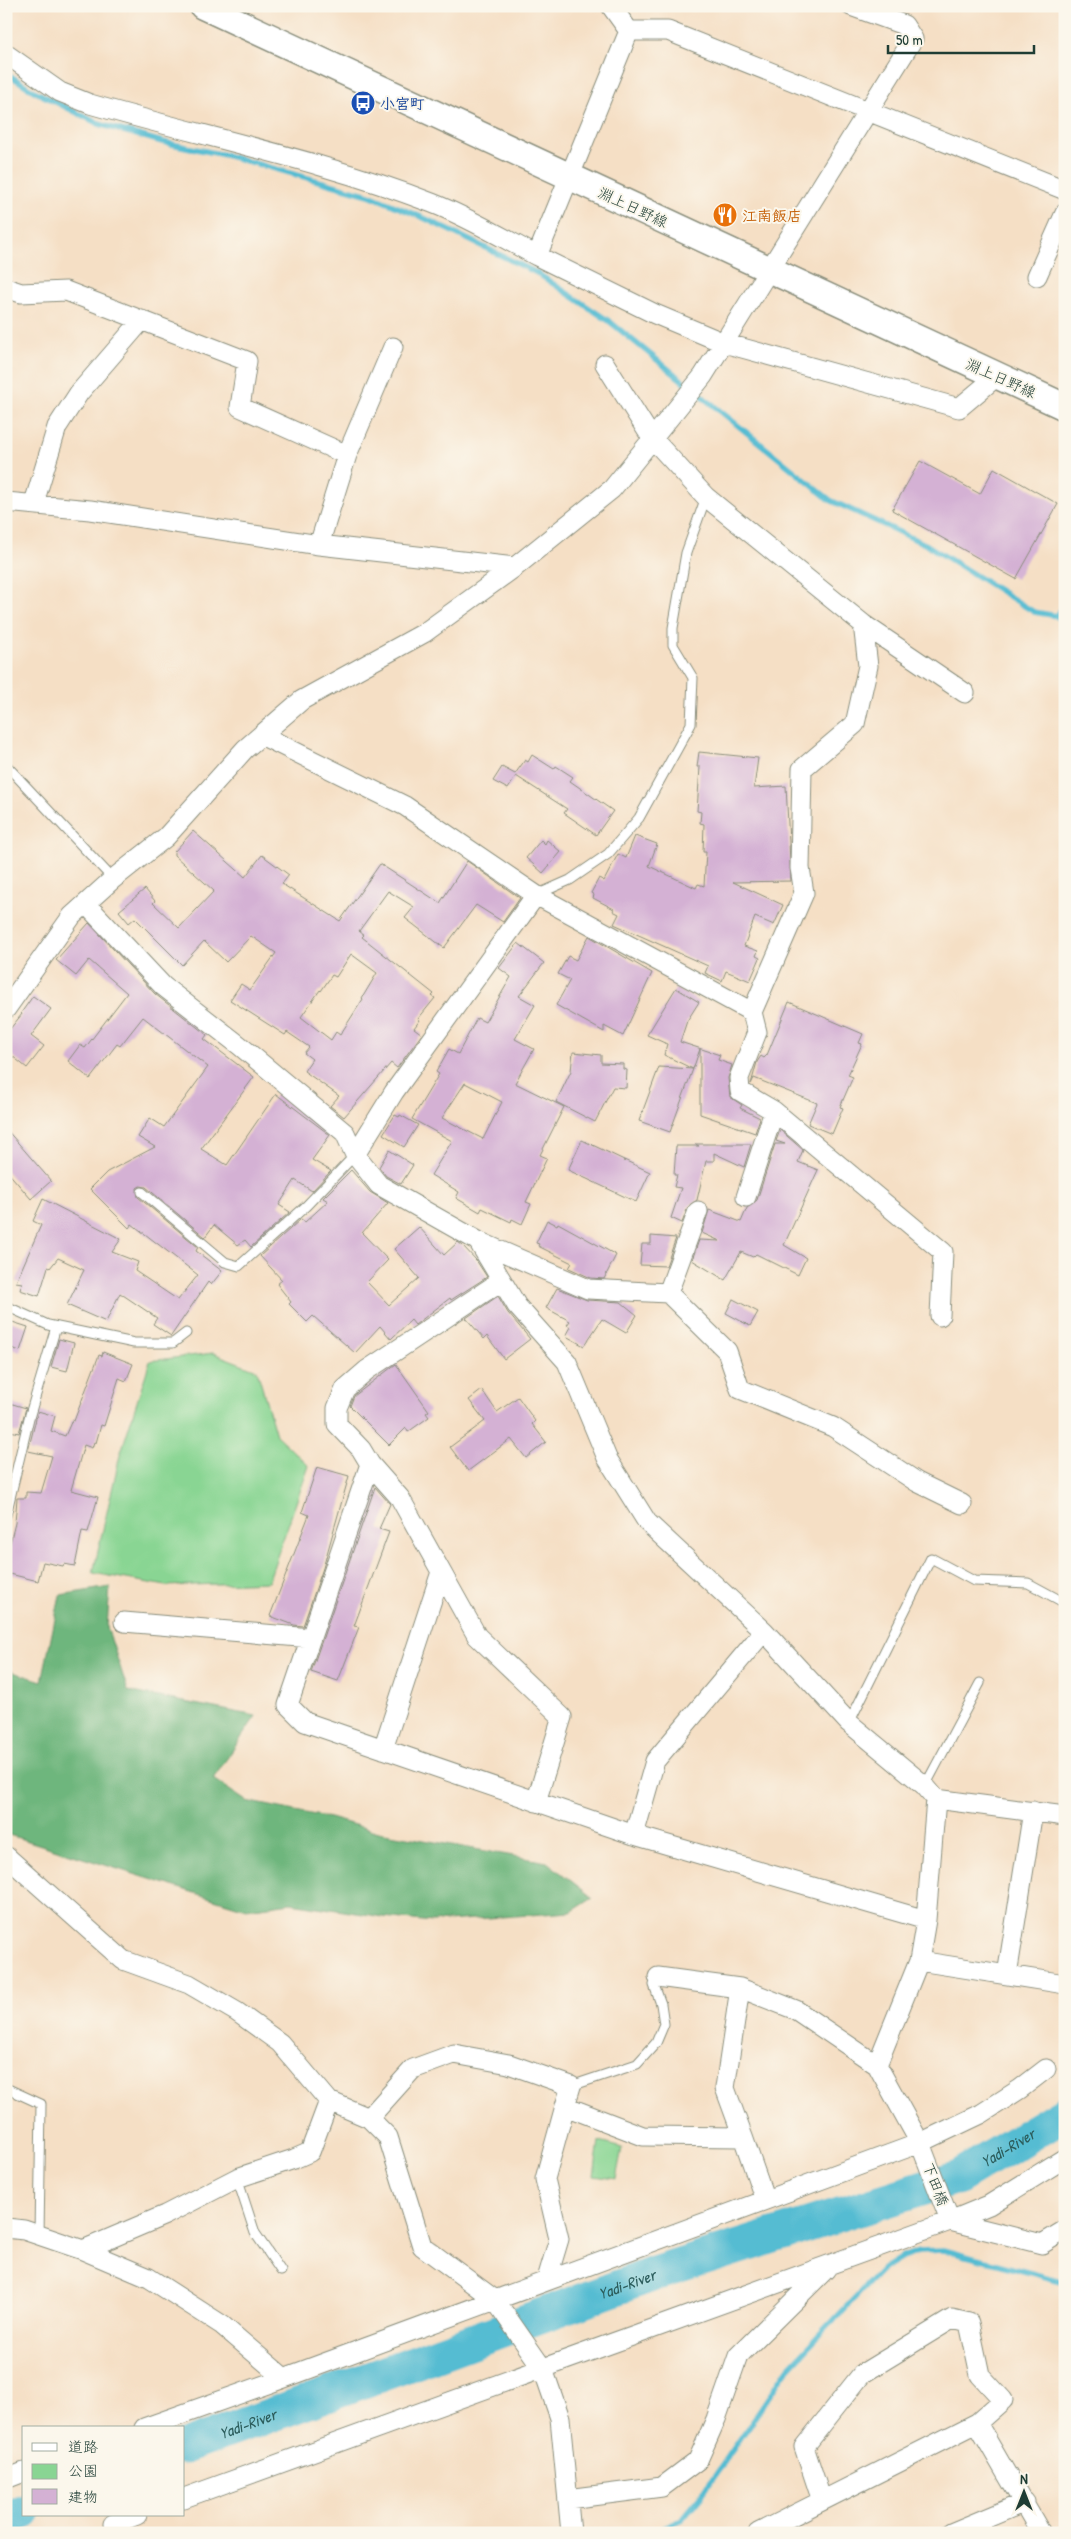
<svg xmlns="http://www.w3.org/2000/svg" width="1071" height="2539" viewBox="0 0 1071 2539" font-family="'Patrick Hand','Klee One',sans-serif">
<rect width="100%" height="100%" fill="#fbf7ec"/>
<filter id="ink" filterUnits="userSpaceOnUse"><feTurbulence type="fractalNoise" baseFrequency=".02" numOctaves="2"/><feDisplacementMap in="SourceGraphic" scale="10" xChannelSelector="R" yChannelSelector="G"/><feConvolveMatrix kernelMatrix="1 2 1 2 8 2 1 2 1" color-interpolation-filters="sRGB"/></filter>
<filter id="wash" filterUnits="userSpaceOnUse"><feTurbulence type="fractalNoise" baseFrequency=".0096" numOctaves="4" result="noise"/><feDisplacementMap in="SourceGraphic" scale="20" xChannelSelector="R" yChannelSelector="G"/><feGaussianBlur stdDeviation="1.12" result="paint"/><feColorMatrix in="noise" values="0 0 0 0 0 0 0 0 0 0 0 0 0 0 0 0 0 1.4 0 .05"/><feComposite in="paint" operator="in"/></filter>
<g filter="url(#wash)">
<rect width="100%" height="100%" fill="#f5dfc5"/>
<path fill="#89d593" stroke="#548964" d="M213,1353L257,1370L276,1435L309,1466L268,1582L166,1586L93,1573L120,1455L150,1361Z
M599,2142L622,2148L616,2179L594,2176Z"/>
<path fill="#6eb67d" stroke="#467a58" d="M110,1587L107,1627L128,1691L256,1716L213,1779L246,1801L330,1818L379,1832L547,1862L593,1898L571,1912L433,1922L383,1917L291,1903L246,1909L9,1835L6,1833V1670L42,1681L60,1595Z"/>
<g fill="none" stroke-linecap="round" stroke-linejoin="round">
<path stroke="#55bcd2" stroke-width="5.5" d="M6,73L34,91L99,124L162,142L225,155L369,195L426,219L537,273L609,321L830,500L927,545L1034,612L1057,616
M1057,616L1065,604
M1057,616L1065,626
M632,2533L655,2531L682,2519L702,2495L786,2371L881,2270L902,2257L919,2251L944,2250L1065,2282"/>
<g stroke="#55bcd2" stroke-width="35">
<path id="s1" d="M184,2447L654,2274L959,2177L1065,2113"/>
<path d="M6,2519L24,2512"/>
</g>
</g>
<g id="blocks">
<path fill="#d4b1d4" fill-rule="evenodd" d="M920,461L980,494L994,468L1058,504L1016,579L892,510Z
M699,752L758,758L754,788L786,786L791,881L733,882L783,905L774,925L755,917L744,946L758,951L756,956L760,958L750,981L726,971L722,981L705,973L708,966L614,924L619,914L613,911L614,909L593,898L594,895L591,893L599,878L604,881L618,854L626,858L635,836L657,844L649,866L696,888L698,884L704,886L706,852H703L704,824L700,823L701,812L697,811L700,767H697Z
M532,755L554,769L556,766L573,777L570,781L613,811L596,835L564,813L567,809L516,776L508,789L493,781L502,767L515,774L525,760L528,762Z
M193,831L245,877L262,855L289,875L282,884L340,921L380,864L440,903L467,861L520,898L503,922L476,905L444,948L405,918L414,907L388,891L359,931L364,935L362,937L434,994L432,996L435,998L418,1019L420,1020L414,1028L422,1034L397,1068L391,1063L344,1117L330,1106L339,1096L304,1071L312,1059L304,1053L309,1047L287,1032L285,1035L230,1000L241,984L250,990L276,953L251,936L226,962L204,941L182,965L135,918L129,923L119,911L145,889L155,901L153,903L179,928L214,891L174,855V852ZM351,954L377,973L362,998L363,999L340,1035L336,1032L331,1040L301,1017L320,990L321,991L332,975L336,977Z
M541,840L545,844L547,840L561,852L543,873L526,858Z
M89,923L155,994L207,1035L204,1039L254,1077L201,1149L227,1165L276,1094L330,1135L312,1160L331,1171L312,1191L295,1180L279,1205L290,1212L251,1247L245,1240L238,1245L214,1225L205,1237L146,1187L140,1186L137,1188L138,1197L198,1247L196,1251L222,1271L211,1285L208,1282L171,1336L153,1324L157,1318L120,1293L106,1322L67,1305L84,1270L58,1258L50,1268L48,1267L39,1296L20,1290L22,1283L16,1282L41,1225L33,1221L43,1199L121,1239L112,1252L138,1262L135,1271L178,1300L198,1275L132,1224L129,1228L90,1189L107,1172L155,1147L138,1137L150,1118L164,1127L208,1067L143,1017L120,1046L117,1044L90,1079L68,1061L80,1045L85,1048L127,993L89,960L76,976L56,960Z
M589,936L652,973L623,1036L604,1026V1032L556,1005L570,980L558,974L568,956L576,960Z
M518,943L544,963L519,996L535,1005L515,1039L534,1049L515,1083L564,1107L540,1155L547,1158L526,1202L531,1204L522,1224L512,1219L511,1222L482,1208L480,1212L456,1198L459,1192L431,1175L452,1141L412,1119L439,1074L436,1072L449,1049L458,1054L477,1018L485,1022L511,977L499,968ZM465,1083L502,1102L483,1139L442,1118Z
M676,988L699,1002L687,1021L680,1042L720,1055L718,1060L732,1065L728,1078L730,1097L742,1105L740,1108L760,1118L755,1133L700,1114V1049L693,1069L664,1055L667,1044L647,1035Z
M33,996L51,1009L31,1036L44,1046L27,1068L6,1051V1034L22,1014L21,1013Z
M789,1002L863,1034L859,1043L862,1044L848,1075L853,1077L840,1107L843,1108L832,1134L808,1124L817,1103L754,1078L751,1084L757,1062L761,1056L764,1058L767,1055Z
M573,1052L601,1055V1063L623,1064V1069L627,1070L626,1088L613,1087L595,1122L556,1102L571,1071Z
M659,1067L693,1069L670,1132L639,1121Z
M395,1115L399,1117L400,1115L418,1125L404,1147L383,1134Z
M6,1129L51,1181L31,1199L6,1170Z
M780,1130L803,1150L798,1162L818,1170L784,1245L806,1258L798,1275L756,1254L753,1257L741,1252L725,1280L692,1260L699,1240L720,1241L702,1233L709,1210L741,1222L747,1208L757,1200L775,1144H785L776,1141Z
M582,1140L624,1160V1162V1160L650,1172L636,1202L568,1170Z
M695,1144H751L744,1167L714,1153V1161H706L697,1200L688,1207L682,1223L671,1218L681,1188L674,1187L677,1175H674L676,1146H699Z
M389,1150L413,1165L401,1184L386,1176L379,1167Z
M351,1170L370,1192L388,1203L362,1233L388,1260L367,1282L389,1305L419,1278L394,1249L419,1227L444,1255L458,1242L463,1246L476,1260L487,1277L451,1300L450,1298L415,1325L411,1320L391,1339L380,1326L355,1353L313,1316L307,1322L289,1304L291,1302L277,1284L282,1280L260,1256L301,1219L305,1222L328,1201L323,1198Z
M547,1220L557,1225L558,1223L616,1255L604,1279L591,1278L569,1268L572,1263L538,1246L539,1244L536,1243Z
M651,1236L676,1238L666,1266L640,1265L642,1244H651Z
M557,1288L587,1300L621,1302L637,1315L626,1333L602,1319L584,1346L566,1336L571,1327L567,1325L570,1321L546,1308Z
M498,1296L508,1313L530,1339L504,1359L487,1336L484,1339L466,1318Z
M733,1299L758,1312L750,1326L726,1313Z
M6,1320L28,1327L20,1351L6,1346Z
M59,1339L74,1343L67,1371L51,1367Z
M103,1352L133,1364L126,1381L119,1378L104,1426L101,1425L96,1443L94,1442L92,1448L84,1445L71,1490L98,1497L88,1532L82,1531L75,1566L64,1564L63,1566L43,1562L38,1581L6,1573V1559L15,1523L17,1498H26V1492L41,1493L52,1456L28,1451L38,1411L55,1416L51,1431L65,1436L72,1420L74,1421L99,1355L102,1356Z
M396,1364L429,1411L426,1413L429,1417L408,1432L406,1428L389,1445L350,1406L354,1396Z
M482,1390L497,1412L518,1397L535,1421L532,1424L546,1442L526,1458L511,1439L468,1471L450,1447L485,1421L469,1400Z
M6,1402L26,1408L19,1433L6,1430Z
M317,1467L349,1476L323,1568L303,1626L294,1625L270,1616L309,1515L302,1512Z
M375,1487L390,1504L379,1529L389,1532L354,1626L359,1627L338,1681L311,1672Z"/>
</g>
</g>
<g filter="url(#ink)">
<use href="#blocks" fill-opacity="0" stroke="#8a8e7c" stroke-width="1"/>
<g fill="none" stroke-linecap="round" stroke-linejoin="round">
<defs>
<path id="service" d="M6,765L113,879
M536,895L570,880L608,854L639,818L691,724L693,678L673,645V628L686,553L706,497
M142,1192L225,1262L239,1266L306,1206L355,1155
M6,1306L48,1325L134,1343H173L186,1333
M6,1515L29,1418L56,1327
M849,1723L931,1558L974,1581L1028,1583L1065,1603
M925,1786L980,1683
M571,2086L637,2064L656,2043L664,2024L661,2004L654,1985L658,1977
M6,2088L41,2104L39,2235
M237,2178L255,2233L281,2271"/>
<path id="minor" d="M611,6L629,31
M629,31H668L1065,190
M6,54L60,92L90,104C204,137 322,160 432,203C468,217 503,238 537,256L629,31
M537,256L655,314L724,343L959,408L997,376
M1037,276L1065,213
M6,288L21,293L66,291L247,361L240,407L347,455
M605,364L651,437L706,497L863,624L965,693
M6,502L90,510L319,545L515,567
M34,503L57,427L79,393L142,320
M319,545L347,455L393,347
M863,624L868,666L855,724L802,769L800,868L804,893L752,1012L757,1032L739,1078L740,1091L774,1111L943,1252L940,1316
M261,735L405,806L536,895L752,1012
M86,904L163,986L239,1045L345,1133L355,1155L379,1185L478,1241L517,1306L567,1362L607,1458L647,1522L764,1631L849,1723L925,1786L936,1799L1065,1816
M6,1009L72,916L113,879L166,837L245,749L302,700L424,633L515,567L612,489L703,376L913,39L904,25L851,6
M355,1155L394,1092L536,895
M746,1197L774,1111
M478,1241L588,1289L668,1293L727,1351L740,1389L833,1427L917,1482L962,1504
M501,1281L367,1370L345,1389L337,1408V1424L361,1449L370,1464L400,1498L477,1636L562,1717L536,1802
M668,1293L698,1211
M370,1464L288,1705L305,1722L634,1835L926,1920
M124,1622L311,1638
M383,1749L441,1572
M634,1835L655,1761L764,1631
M6,1856L123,1960L189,1984L237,2012L280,2043L329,2101L369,2118L388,2137L422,2246L495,2300L543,2369L560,2418L571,2533
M919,1961L1065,1984
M1007,1975L1033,1811
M658,1977L740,1988L796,2010L877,2065
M740,1988L725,2088L743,2137
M369,2118L413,2069L454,2054L509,2064L571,2086L565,2106L643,2136L743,2137L765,2200
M950,2221L989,2205L1065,2158
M950,2221L1042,2244L1065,2230
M6,2228L24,2230L83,2250L149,2278L222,2325L284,2378
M83,2250L165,2215L237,2178L294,2159L310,2152L329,2101
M547,2279L559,2239L545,2179L565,2106
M977,2423L1041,2533
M144,2428L284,2378L920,2143L981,2114L1020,2089L1046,2069
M6,2479L24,2472
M184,2498L950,2221L920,2143L877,2065L919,1961L926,1920L936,1799
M568,2499L662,2487L698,2460L716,2419L738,2356L826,2269
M113,2524L137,2515
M758,2533L977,2423L1003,2400L980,2375L969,2323L952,2319L862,2374L804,2447L822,2501
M951,2533L1025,2502"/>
<path id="secondary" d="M203,6L1065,407"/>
</defs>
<use href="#service" stroke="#8a8e7c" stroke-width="11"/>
<use href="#minor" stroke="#8a8e7c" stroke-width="21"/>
<use href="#secondary" stroke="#8a8e7c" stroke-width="29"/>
<use href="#service" stroke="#fff" stroke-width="9"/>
<use href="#minor" stroke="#fff" stroke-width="19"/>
<use href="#secondary" stroke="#fff" stroke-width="26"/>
</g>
</g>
<defs>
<symbol id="bus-disc" viewBox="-11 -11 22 22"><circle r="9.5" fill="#1a4fb4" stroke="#fbf7ec"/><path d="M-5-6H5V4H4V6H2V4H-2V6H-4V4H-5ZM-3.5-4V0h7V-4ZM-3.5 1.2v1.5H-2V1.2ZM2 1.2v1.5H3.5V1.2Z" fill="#fff"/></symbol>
<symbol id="restaurant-disc" viewBox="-11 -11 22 22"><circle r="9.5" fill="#e8710a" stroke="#fbf7ec"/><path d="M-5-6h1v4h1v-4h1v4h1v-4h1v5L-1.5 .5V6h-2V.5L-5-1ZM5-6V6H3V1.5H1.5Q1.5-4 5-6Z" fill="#fff"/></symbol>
</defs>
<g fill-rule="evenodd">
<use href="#bus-disc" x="349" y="89" width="28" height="28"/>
<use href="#restaurant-disc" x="711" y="201" width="28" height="28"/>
</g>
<g text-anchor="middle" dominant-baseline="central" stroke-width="4" stroke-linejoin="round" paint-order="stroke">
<g font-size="15" font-weight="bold" fill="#164399" stroke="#fbf7ec" text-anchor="start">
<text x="380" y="103">小宮町</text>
</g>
<g font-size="15" fill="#1f3d34" stroke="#fbf7ec">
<text transform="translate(633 207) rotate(25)">淵上日野線</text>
<text transform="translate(1001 378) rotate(24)">淵上日野線</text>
<text transform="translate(936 2184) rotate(69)">下田橋</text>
</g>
<g font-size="15" font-weight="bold" fill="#c56008" stroke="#fbf7ec" text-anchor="start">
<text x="742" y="215">江南飯店</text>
</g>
<g font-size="16" font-style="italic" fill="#2c5d5c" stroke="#fbf7ec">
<text stroke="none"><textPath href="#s1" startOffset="878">Yadi-River</textPath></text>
<text stroke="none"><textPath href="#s1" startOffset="472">Yadi-River</textPath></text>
<text stroke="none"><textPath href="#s1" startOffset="68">Yadi-River</textPath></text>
</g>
</g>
<rect width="1071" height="2539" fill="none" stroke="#fbf7ec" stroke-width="25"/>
<rect x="22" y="2426" width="162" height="90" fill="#fbf7ec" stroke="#a3ada2"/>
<rect x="32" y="2443" width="25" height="8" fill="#ffffff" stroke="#a3ada2"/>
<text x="68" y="2452" font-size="15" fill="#1f3d34">道路</text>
<rect x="32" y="2464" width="25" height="15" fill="#89d593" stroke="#a3ada2"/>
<text x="68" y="2476" font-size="15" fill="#1f3d34">公園</text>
<rect x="32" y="2489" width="25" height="15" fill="#d4b1d4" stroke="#a3ada2"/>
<text x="68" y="2502" font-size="15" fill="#1f3d34">建物</text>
<g transform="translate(1024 2492)" stroke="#fbf7ec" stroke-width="4" paint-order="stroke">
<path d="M0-4L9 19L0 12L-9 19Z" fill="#1f3d34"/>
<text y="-8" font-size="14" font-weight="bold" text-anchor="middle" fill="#1f3d34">N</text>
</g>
<path d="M888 45v8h146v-8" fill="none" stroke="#1f3d34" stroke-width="2.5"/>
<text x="896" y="45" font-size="15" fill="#1f3d34" stroke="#fbf7ec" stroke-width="4" paint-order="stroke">50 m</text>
</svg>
